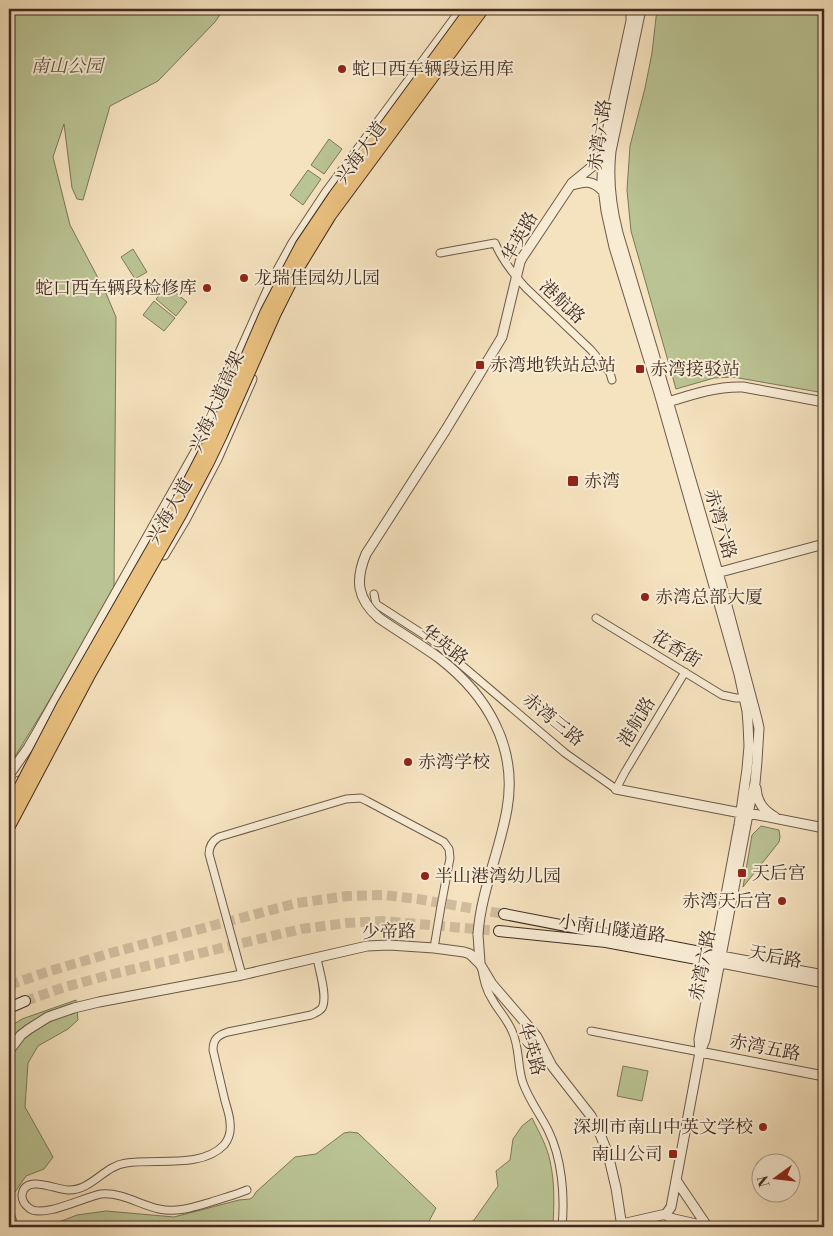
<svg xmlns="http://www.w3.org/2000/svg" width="833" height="1236" viewBox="0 0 833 1236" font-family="'Libre Bodoni','Noto Serif SC',serif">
<rect width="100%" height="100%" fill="#f5e2be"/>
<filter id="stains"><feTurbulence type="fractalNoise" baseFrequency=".004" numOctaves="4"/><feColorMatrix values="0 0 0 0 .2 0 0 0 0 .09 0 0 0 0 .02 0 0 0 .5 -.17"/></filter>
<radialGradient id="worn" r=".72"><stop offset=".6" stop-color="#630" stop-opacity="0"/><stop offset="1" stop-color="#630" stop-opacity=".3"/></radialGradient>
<path fill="#bac393" stroke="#7c775a" d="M9,9H224L215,22L158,81L110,106L83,200L77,199L72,188L64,124L53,157L70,225L105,291L116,317L114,589L43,711L9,766Z
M657,9H824V393L733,377L714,378L676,389L631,231L627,190L630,146L645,88L652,53Z
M329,139L342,149L324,174L311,165Z
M308,170L321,179L303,205L290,195Z
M133,249L147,272L135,279L121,257Z
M167,286L187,302L176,316L156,299Z
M154,301L175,318L164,331L143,315Z
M761,826L779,830L780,837L779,842L743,887L752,835Z
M76,1000L78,1020L68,1029L38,1046L28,1063L25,1107L53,1157L44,1169L26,1176L13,1195L12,1207L18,1224L26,1227H9V1027L22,1019Z
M623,1066L648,1071L642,1101L617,1096Z
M532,1118C539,1132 547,1146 550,1161C555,1183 554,1205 553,1227H462L474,1220L498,1186L496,1171L510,1160L513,1139L522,1126Z
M350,1132L358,1133L436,1208L427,1225L428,1227H46L77,1215L106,1211L174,1217L239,1200L250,1199L253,1197L256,1192L295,1157L316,1154L344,1133Z"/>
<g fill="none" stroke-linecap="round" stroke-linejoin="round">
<path stroke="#d1bd9f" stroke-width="10" stroke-dasharray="10 5" stroke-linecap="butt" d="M9,985L50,971L111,953L297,903L348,896L384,895L418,899L504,914
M25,1001L65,987L109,975L301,929L347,923L382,921L499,931"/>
<defs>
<path id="minor" d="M440,253L495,243C502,260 514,275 526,288L591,350L610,373L612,380
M374,594L376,604L432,640L565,753L616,789L625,772L685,672
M596,618L722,695L736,698H744
M482,970C484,980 486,990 492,999C498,1010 507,1019 512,1031C520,1047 517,1066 523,1083C529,1100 540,1114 548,1130C562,1158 565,1196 562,1227
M242,975L209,854C209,846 212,841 219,837L346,799L361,798L367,801L444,842L449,849L450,858L441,906L434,948
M591,1031L700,1052
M247,1190C235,1195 223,1198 211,1202C194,1207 177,1213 159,1209C140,1205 122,1192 101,1194C84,1197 42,1219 29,1208C25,1205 22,1200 22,1195C25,1173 58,1191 69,1190C92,1190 104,1166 126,1163C156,1158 201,1169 224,1145C229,1139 231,1131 230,1123C230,1116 227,1108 225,1101C221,1084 217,1067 213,1050C213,1039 218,1035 228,1032L311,1015C315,1013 319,1012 322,1008C328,997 319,970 317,958"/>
<path id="tertiary" d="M631,9V21L603,150L602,180L606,211L614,247L659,393L716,593L739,674L747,711L748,724L749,746L747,769L739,825L699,1039L700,1052
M572,185C585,181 592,180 603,191
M665,403C690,395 716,386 743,387L824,402
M445,431L502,337L520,262L522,258L572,183L605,156
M164,555L185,520L217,459L252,379
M713,574L824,544
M9,775L28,748L38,731L196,451L272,281L293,243L326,193L462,9
M756,788C757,802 763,810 775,817
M616,789L741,813H748L824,828
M9,794L19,781
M478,934L480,963
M721,956L824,975
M716,962L824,983
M9,1051L21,1035L29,1029L48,1017L74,1008L99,1002L242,975L367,946L389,945L434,948L464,952L470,954L480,964L492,984L529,1027L537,1037L552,1066L591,1116L598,1129L608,1154L616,1188L622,1227
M700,1052L824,1076
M676,1180L707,1226
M666,1214L669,1217L674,1219L710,1227
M622,1224L666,1214L671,1207L700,1052L705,1040L750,804L755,783L757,761L759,728L757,719L721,583L673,418L618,233C611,206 608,178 611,151L641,9"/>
<path id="secondary" d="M504,914L721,956
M499,931L606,942L713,962
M9,1008L25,1001"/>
</defs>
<use href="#minor" stroke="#6c5948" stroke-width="9"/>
<use href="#tertiary" stroke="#6c5948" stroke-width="11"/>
<use href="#secondary" stroke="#3f2b21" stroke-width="12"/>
<use href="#minor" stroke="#f8ecd5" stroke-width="7"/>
<use href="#tertiary" stroke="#f8ecd5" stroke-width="9"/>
<use href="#secondary" stroke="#f8ecd5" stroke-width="10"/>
<defs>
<path id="tertiary-bridge" d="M445,431L366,554C355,580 357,599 379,618C399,632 420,644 439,658C487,695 518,747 507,809C500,851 481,891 478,934"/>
<path id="primary-bridge" d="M9,808L62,706L173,512L213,435L266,312L301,245L334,196L471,9
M9,827L90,674L181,514L208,463L221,436L275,314L297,270L330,216L483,9"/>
</defs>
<use href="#tertiary-bridge" stroke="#6c5948" stroke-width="11" stroke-linecap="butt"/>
<use href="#primary-bridge" stroke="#3f2b21" stroke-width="13" stroke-linecap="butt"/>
<use href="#tertiary-bridge" stroke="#f8ecd5" stroke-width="9"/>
<use href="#primary-bridge" stroke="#eac17f" stroke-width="11"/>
</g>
<g fill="#8f2418" stroke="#f8ecd5" stroke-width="2">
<circle cx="342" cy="69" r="5"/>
<circle cx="244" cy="278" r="5"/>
<circle cx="207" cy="288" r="5"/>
<rect x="475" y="360" width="10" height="10" rx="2.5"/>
<rect x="635" y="364" width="10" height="10" rx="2.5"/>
<rect x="567" y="475" width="12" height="12" rx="2.5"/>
<circle cx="645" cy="597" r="5"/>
<circle cx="408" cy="762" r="5"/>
<rect x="737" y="868" width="10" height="10" rx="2.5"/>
<circle cx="425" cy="876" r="5"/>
<circle cx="782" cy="901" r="5"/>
<circle cx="763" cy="1127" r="5"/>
<rect x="668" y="1149" width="10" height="10" rx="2.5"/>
</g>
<g text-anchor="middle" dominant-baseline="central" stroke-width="4" stroke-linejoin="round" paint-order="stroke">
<g font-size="18" font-style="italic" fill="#5e513e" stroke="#f8ecd5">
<text x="67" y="66">南山公园</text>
</g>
<g font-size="18" fill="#3f2b21" stroke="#f8ecd5" text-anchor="start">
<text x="352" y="69">蛇口西车辆段运用库</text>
<text x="254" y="278">龙瑞佳园幼儿园</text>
<text x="197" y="288" text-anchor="end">蛇口西车辆段检修库</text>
<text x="490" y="365">赤湾地铁站总站</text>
<text x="650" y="369">赤湾接驳站</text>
<text x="584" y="481">赤湾</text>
<text x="655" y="597">赤湾总部大厦</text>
<text x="418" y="762">赤湾学校</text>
<text x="752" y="873">天后宫</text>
<text x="435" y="876">半山港湾幼儿园</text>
<text x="772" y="901" text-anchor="end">赤湾天后宫</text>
<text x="753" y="1127" text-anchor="end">深圳市南山中英文学校</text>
<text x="663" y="1154" text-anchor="end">南山公司</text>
</g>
<g font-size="18" fill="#3f2b21" stroke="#f8ecd5">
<text transform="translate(600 135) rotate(-82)">赤湾六路</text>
<text transform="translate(361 153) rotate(-54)">兴海大道</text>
<text transform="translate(520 237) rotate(-61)">华英路</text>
<text transform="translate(562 302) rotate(43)">港航路</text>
<text transform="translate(217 402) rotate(-66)">兴海大道高架</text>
<text transform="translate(170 511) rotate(-60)">兴海大道</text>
<text transform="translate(720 524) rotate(74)">赤湾六路</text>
<text transform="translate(444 645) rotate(37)">华英路</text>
<text transform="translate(676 649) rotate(31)">花香街</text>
<text transform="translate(553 720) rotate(39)">赤湾三路</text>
<text transform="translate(637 722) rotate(-59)">港航路</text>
<text transform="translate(612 929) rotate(8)">小南山隧道路</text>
<text transform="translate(389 932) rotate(-1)">少帝路</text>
<text transform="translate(775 957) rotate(11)">天后路</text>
<text transform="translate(703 965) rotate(-79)">赤湾六路</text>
<text transform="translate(765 1048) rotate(11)">赤湾五路</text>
<text transform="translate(531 1049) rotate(74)">华英路</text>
</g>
</g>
<rect width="833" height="1236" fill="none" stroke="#f5e2be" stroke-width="30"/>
<rect x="10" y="10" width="813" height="1216" fill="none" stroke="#3f2b21" stroke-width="2.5"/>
<rect x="15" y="15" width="803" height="1206" fill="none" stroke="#3f2b21"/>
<g transform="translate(776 1178) rotate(255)"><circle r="24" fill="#f8ecd5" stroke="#ae9f8d"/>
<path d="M0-4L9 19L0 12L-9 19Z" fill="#8f2418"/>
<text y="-8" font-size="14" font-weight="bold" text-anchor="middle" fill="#3f2b21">N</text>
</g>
<rect width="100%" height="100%" filter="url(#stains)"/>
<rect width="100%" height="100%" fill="url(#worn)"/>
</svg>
